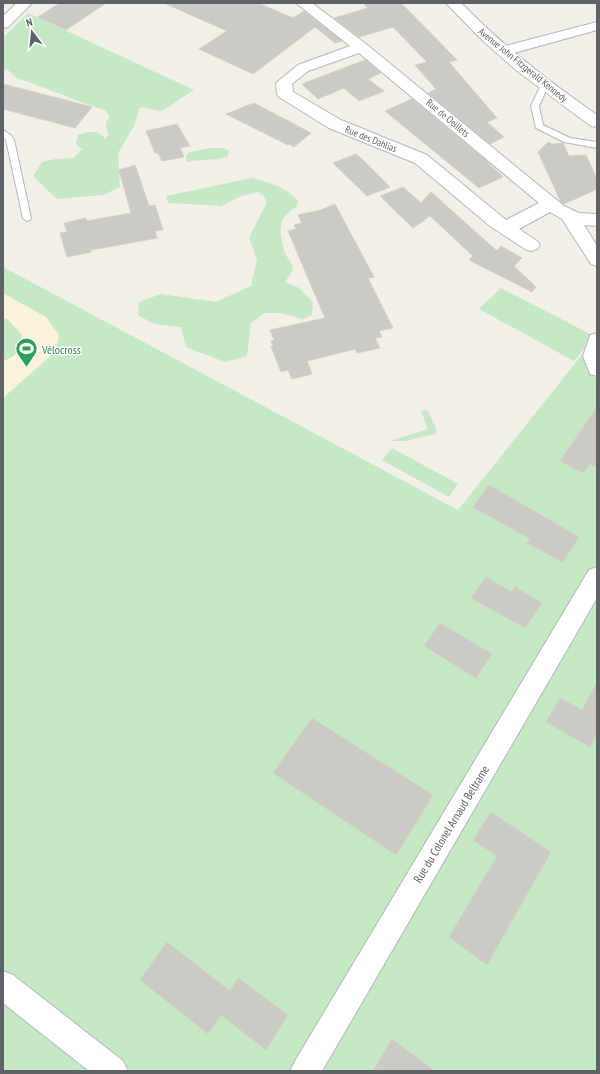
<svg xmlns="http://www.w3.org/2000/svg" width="600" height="1074" viewBox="0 0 600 1074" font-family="'PT Sans Narrow',sans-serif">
<rect width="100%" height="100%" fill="#f1efe8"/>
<path fill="#c5e8c5" d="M28,13L194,90L162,111L140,107L134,126L118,153L120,187L103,195L57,199L33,176L42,162L56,159L74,158L82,149L76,144L78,135C88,131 99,129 105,139L109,134C105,127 104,123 110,117L106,111L15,77L7,69L3,70V38Z
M211,148H224L229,151L228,156C216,161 200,159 186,162V155L190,152Z
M252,178C269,183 287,187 298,201L297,206C282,215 278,224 282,241C283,245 283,250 285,253C289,262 292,260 293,270L285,282L299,288L313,302L312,315L303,319L280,313H265L251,323L247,356L225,362L186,347L181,327L154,324L138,315L139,302L161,294L216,302L251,286L257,259L249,238L267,202L264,196L258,192L241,196L221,206L168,203L166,196Z
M3,267L458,510L597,336V1071H3Z
M501,288L594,336L574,361L479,309Z
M425,410L428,411L437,431L435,434L405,441H390L428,429L421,411Z
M392,448L458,484L449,497L382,460Z"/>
<path fill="#fbf3d9" d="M3,293L46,317L59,335L55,352L3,398V361C18,356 20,350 22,335L7,319L3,318Z"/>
<path fill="#cccac5" stroke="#d6d1c6" d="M60,3H106L66,30L38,17Z
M164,3H258L293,18L304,11L342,41L335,43L315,27L253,74L199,49L227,31Z
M363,3H401L457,60L449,62L497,118L487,122L504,137L490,144L428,93L436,89L415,65L427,62L393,27L359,37L334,18L368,8Z
M365,60L381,73L368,79L384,91L359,101L344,88L318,99L302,84Z
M3,84L92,107L75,128L3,109Z
M412,99L485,160L503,177L479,188L385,111Z
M254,103L311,133L294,147L289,144L288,145L226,114Z
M177,124L190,146L180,148L184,157L162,161L158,153H155L146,131Z
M548,142L553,144L563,143L569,156L586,155L597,179V189L571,201L563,204L561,202L538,152Z
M356,154L362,159L390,187L367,196L333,163Z
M135,165L149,206L155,205L163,230L155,231L157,238L91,250V252L67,257L60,233L67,232L64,223L86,218L87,221L131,213L119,170Z
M403,187L421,203L431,192L497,251L501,246L522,258L514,266L536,287L532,292L469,260L473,256L430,216L413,228L380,196Z
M335,204L374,277L368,278L393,328L379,331L382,337L375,338L380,348L357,353L355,349L307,361L312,374L292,379L288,370L281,372L271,346H273L271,341L274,340L270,330L325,318L288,231L296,229L294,225L302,223L298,215L321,210Z
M597,407V468L590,464L583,473L560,461Z
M489,485L579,537L563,562L527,543L530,539L473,507Z
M486,577L512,592L515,587L542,603L525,628L471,598Z
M440,623L492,654L476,678L424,646Z
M597,682V734L590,747L546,722L560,698L582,710Z
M312,718L433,795L396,855L273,773Z
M491,812L551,852L487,965L449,937L497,856L473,840Z
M167,942L230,991L238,978L288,1015L266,1050L221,1015L208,1034L140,980Z
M392,1039L435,1071H373Z"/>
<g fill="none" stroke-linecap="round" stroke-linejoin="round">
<defs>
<path id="service" d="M542,83H548L549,85L539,106L543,125L570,138L597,142V148L564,142L536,128L531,106Z
M3,130L11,135L14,140L31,218L30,220L27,221L23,218L6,140L3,136Z"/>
<path id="minor" d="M296,3H312L366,44L564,206L579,213L597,214V226L584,225L597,246V266L591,264L562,219L550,212L519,229L537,241L540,245L537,249L531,251L525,249L490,226L415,163L329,128L279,97L277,94L276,83L298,65L350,46ZM359,53L539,203L506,220L427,155L341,120L293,92L292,84L308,71Z
M597,22V30L503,56L498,54L495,51L498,48Z
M597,333V376L590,374L583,356L590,335Z
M597,567V598L322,1071H290L295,1061L589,570Z
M3,971L13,975L123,1061L128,1071H89L3,1003Z"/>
<path id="tertiary" d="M17,3H32L8,27L3,28V16Z"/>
<path id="secondary" d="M446,3H461C502,45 548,81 597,115V127L591,126L572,112L516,70L481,39Z"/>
</defs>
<use href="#service" stroke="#b5b8bc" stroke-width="2"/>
<use href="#minor" stroke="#b5b8bc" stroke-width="2"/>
<use href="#tertiary" stroke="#b5b8bc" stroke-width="2"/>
<use href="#secondary" stroke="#b6babf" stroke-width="2"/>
<use href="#service" fill="#fff" fill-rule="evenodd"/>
<use href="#minor" fill="#fff" fill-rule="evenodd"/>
<use href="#tertiary" fill="#fff" fill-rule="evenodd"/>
<use href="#secondary" fill="#fff" fill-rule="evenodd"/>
</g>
<defs>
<symbol id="stadium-pin" viewBox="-11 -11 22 30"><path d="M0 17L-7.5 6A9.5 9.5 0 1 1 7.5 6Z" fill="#2e9e5b" stroke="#fff"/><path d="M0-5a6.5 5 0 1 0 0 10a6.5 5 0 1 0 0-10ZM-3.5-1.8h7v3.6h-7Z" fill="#fff"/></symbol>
</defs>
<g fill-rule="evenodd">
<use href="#stadium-pin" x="14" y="336" width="25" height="34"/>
</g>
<g text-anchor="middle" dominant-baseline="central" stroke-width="3" stroke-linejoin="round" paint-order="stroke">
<g font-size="10" fill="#5f6368" stroke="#fff">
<text transform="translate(523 65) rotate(39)">Avenue John Fitzgerald Kennedy</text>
<text transform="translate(448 118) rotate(40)">Rue de Oeillets</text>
<text transform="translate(371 139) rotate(22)">Rue des Dahlias</text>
</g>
<g font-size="12" fill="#27864d" stroke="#fff" text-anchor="start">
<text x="42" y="349">Vélocross</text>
</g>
<g font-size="12" fill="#5f6368" stroke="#fff">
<text transform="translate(451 824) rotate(-59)">Rue du Colonel Arnaud Beltrame</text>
</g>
</g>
<rect width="600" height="1074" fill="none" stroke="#5f6368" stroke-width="8"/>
<g transform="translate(32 32) rotate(344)" stroke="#ffffff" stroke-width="3" paint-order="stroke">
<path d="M0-3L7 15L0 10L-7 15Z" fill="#5f6368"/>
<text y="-6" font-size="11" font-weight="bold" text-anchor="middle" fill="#5f6368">N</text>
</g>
</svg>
